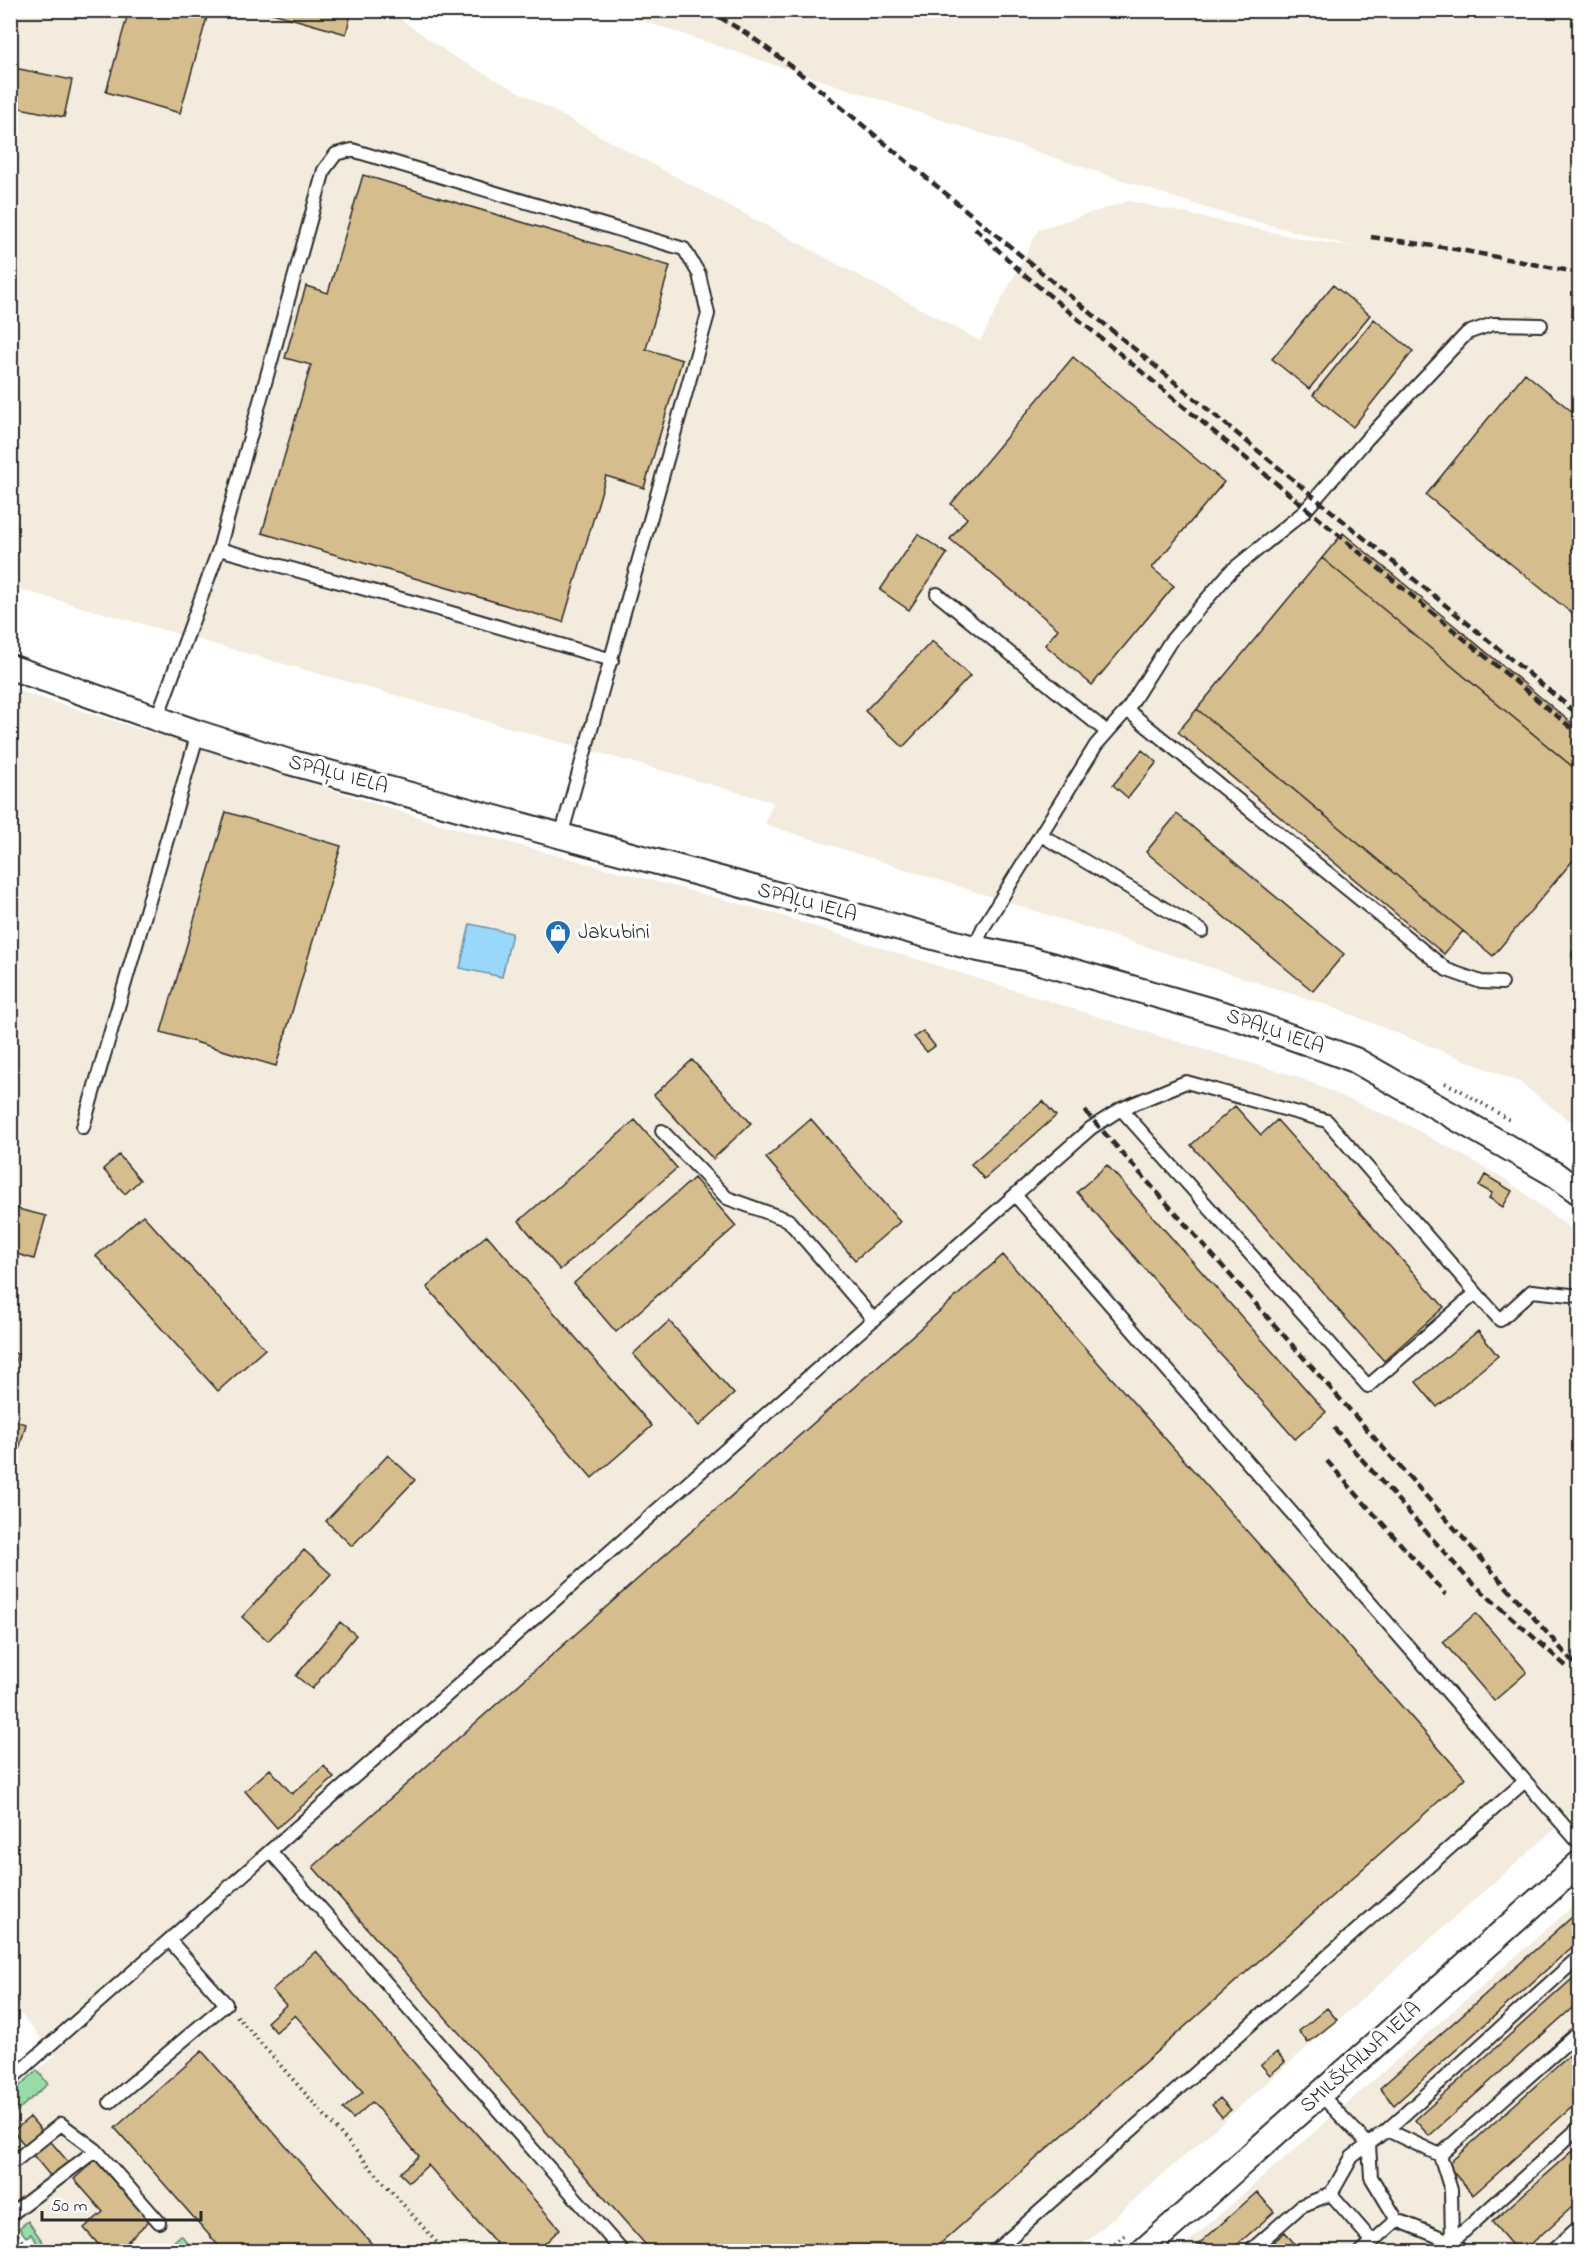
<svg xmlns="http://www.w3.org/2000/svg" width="1590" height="2262" viewBox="0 0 1590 2262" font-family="'Indie Flower',sans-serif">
<rect width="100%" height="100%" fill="#fff"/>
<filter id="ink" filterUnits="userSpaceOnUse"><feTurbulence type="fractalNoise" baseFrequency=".0167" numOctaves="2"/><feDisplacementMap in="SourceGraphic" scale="12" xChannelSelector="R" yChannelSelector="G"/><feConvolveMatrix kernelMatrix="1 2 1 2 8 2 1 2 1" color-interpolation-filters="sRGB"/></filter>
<g filter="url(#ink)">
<path fill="#f3ebdd" d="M10,11H389L454,57L980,341L1039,229L1129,201L1302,239L1354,247L1212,210L613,11H1579V1128L1519,1082L1327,1005L765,824L773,802L11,587Z
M10,688L440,824L766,911L1162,1037L1298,1077L1406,1124L1507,1180L1579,1235V1808L1076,2251H40L10,2210L11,2111L46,2082L37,2070L55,2055L10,2001Z
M1579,1901V2251H1178Z"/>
<path fill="#96dba8" stroke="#60836a" stroke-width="1.5" d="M37,2070L48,2084L11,2116V2094Z
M28,2221L49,2251H43L31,2234L26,2237L19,2228Z
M181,2235L195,2251H163Z"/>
<path fill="#99d8fb" stroke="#6d93a8" stroke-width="1.5" d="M470,924L512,933L502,977L460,968Z"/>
<path fill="#d6bd8d" stroke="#2b2b2b" stroke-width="1.5" d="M129,10H209L180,113L106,92Z
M273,10H352L346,34L272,13Z
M10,67L72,80L64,117L10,106Z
M363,175L670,266L646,349L682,360L644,488L606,476L563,622L262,533L311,365L285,358L306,286L328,293Z
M1333,285L1370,315L1309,389L1272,359Z
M1374,319L1413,351L1353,427L1313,395Z
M1073,357L1224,482L1152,568L1174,586L1092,685L1045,645L1058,629L950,539L967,518L951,504Z
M1525,373L1580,418V620L1426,495Z
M1343,533L1580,730V773L1322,558Z
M918,534L947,554L909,610L880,590Z
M1322,558L1580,773V852L1493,956L1197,709Z
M932,641L970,676L903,747L865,711Z
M1197,709L1463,931L1444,954L1178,732Z
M1142,750L1157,762L1128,798L1113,785Z
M226,812L341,846L276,1066L161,1032Z
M1177,814L1344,954L1313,991L1146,852Z
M923,1031L935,1046L927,1052L914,1037Z
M692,1060L751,1123L713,1159L654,1095Z
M1043,1101L1056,1116L984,1179L971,1164Z
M1235,1106L1261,1135L1277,1120L1444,1307L1384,1361L1191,1145Z
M811,1119L900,1222L855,1260L766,1158Z
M635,1120L677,1168L560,1270L519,1221Z
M119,1155L140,1180L125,1194L103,1169Z
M1107,1165L1326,1412L1295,1439L1077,1192Z
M1485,1175L1512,1191L1503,1207L1489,1198L1492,1193L1479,1186Z
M694,1178L736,1226L616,1332L574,1283Z
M10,1207L46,1216L34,1259L10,1252Z
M143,1215L265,1349L218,1391L96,1256Z
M487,1235L652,1426L592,1478L427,1287Z
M1003,1255L1465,1778L931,2252H652L313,1867Z
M669,1321L734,1394L699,1426L633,1354Z
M1478,1331L1498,1356L1437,1407L1416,1382Z
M10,1352L18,1354L10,1376Z
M10,1420L26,1424L16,1461L10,1459Z
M388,1455L415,1480L352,1546L326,1521Z
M304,1550L331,1574L268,1641L242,1617Z
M1476,1613L1527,1672L1494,1701L1443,1642Z
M340,1622L356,1635L312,1689L296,1676Z
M324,1766L334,1778L277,1828L245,1791L270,1769L292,1794Z
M1580,1910V1940L1394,2105L1380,2088Z
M316,1951L560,2229L536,2252H486L496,2243L428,2165L409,2182L400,2173L419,2156L372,2102L353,2119L343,2109L363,2092L295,2015L276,2032L267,2022L286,2005L272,1990Z
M1580,1972V2001L1429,2136L1415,2120Z
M1327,2008L1337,2020L1308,2043L1299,2031Z
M1580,2046V2100L1473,2195L1447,2165Z
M202,2051L379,2252H224L115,2128Z
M1277,2052L1285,2062L1270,2075L1261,2065Z
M1220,2098L1231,2110L1222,2117L1212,2105Z
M30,2117L69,2163L52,2178L13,2131Z
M1580,2144V2200L1522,2252H1518L1492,2222Z
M95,2160L149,2221L116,2252H105L84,2228L103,2212L74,2179Z
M1257,2192L1274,2212L1229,2252H1190Z
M1285,2232L1301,2252H1262Z"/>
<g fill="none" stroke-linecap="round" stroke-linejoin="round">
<defs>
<path id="service" d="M219,549L438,609L612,660
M937,594L1107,732
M1127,710L1447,970L1481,982L1502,983
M157,718L219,549L324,170L336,154L352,150L684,249L699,274L708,314L561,836
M1041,835L1202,931
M974,948L983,928L1096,745L1127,710L1170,642L1231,571L1304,512L1367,439L1467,333L1493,324L1541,325
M1579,955L1580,956
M1121,1109L1368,1386L1476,1293L1500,1320L1532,1291L1580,1296
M83,1127L198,733
M662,1131L727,1198L788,1220L874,1320
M1015,1195L1580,1844
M271,1852L623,2252
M10,2080L1091,1128L1121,1109L1186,1082L1327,1121L1476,1293
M1320,2094L1369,2145L1371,2177L1397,2220L1452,2242L1464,2252
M110,2102L226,2004L170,1941
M1387,2130L1440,2155L1451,2190L1452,2242
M1440,2155L1580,2031
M16,2160L61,2124L96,2150
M1331,2194L1372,2241
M10,2215L96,2150L159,2222
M1452,2242L1580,2127
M994,2252L1525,1781
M1249,2252L1301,2206L1331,2194L1352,2157L1387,2130L1580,1956
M1361,2252L1397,2220
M1551,2252L1580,2226"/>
<path id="minor" d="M10,667L198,733L289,762L974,948L1033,960L1244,1020L1355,1060L1556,1175L1580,1193
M1142,2252L1580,1863"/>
</defs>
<use href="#service" stroke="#2b2b2b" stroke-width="16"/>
<use href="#minor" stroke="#2b2b2b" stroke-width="28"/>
<path stroke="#2b2b2b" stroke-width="4" stroke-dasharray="1.5 4.5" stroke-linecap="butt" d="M1445,1083L1460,1090L1511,1121
M237,2016L445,2252
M14,2230L30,2252
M1106,2252L1126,2234"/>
<use href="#service" stroke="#fff" stroke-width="12"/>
<use href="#minor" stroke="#fff" stroke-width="24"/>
<path stroke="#2b2b2b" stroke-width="4.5" stroke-dasharray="9 4.5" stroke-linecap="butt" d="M708,10L749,35L791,66L1580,716
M975,228L1020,271L1580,735
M1371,237L1455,249L1580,273
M1085,1111L1580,1670
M1334,1428L1468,1579L1566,1666
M1327,1461L1446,1595"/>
</g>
</g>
<defs>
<symbol id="shop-pin" viewBox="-11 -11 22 30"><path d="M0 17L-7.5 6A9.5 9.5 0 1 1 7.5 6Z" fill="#1f6fb2" stroke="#fff"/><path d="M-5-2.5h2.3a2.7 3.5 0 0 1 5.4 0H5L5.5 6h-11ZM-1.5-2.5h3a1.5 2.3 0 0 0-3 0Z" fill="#fff"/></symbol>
</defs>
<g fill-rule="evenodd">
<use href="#shop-pin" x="543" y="918" width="30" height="40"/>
</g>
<g text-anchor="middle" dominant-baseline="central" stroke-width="6" stroke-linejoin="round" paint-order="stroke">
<g font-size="21" fill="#2b2b2b" stroke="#fff">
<text transform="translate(338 775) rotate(15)">SPAĻU IELA</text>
<text transform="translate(807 903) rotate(15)">SPAĻU IELA</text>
<text transform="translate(1275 1032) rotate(19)">SPAĻU IELA</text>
<text transform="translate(1361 2058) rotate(-42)">SMILŠKALNA IELA</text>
</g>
<g font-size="21" fill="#2b2b2b" stroke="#fff" text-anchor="start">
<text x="578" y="933">Jakubini</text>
</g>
</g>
<rect width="1590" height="2262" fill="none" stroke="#fff" stroke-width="36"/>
<rect x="18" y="18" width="1554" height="2226" fill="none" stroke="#2b2b2b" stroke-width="2" filter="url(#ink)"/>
<path d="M42 2211v9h159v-9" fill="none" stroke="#2b2b2b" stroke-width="3"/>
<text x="51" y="2211" font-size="18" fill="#2b2b2b" stroke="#ffffff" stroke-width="4.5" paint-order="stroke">50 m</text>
</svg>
